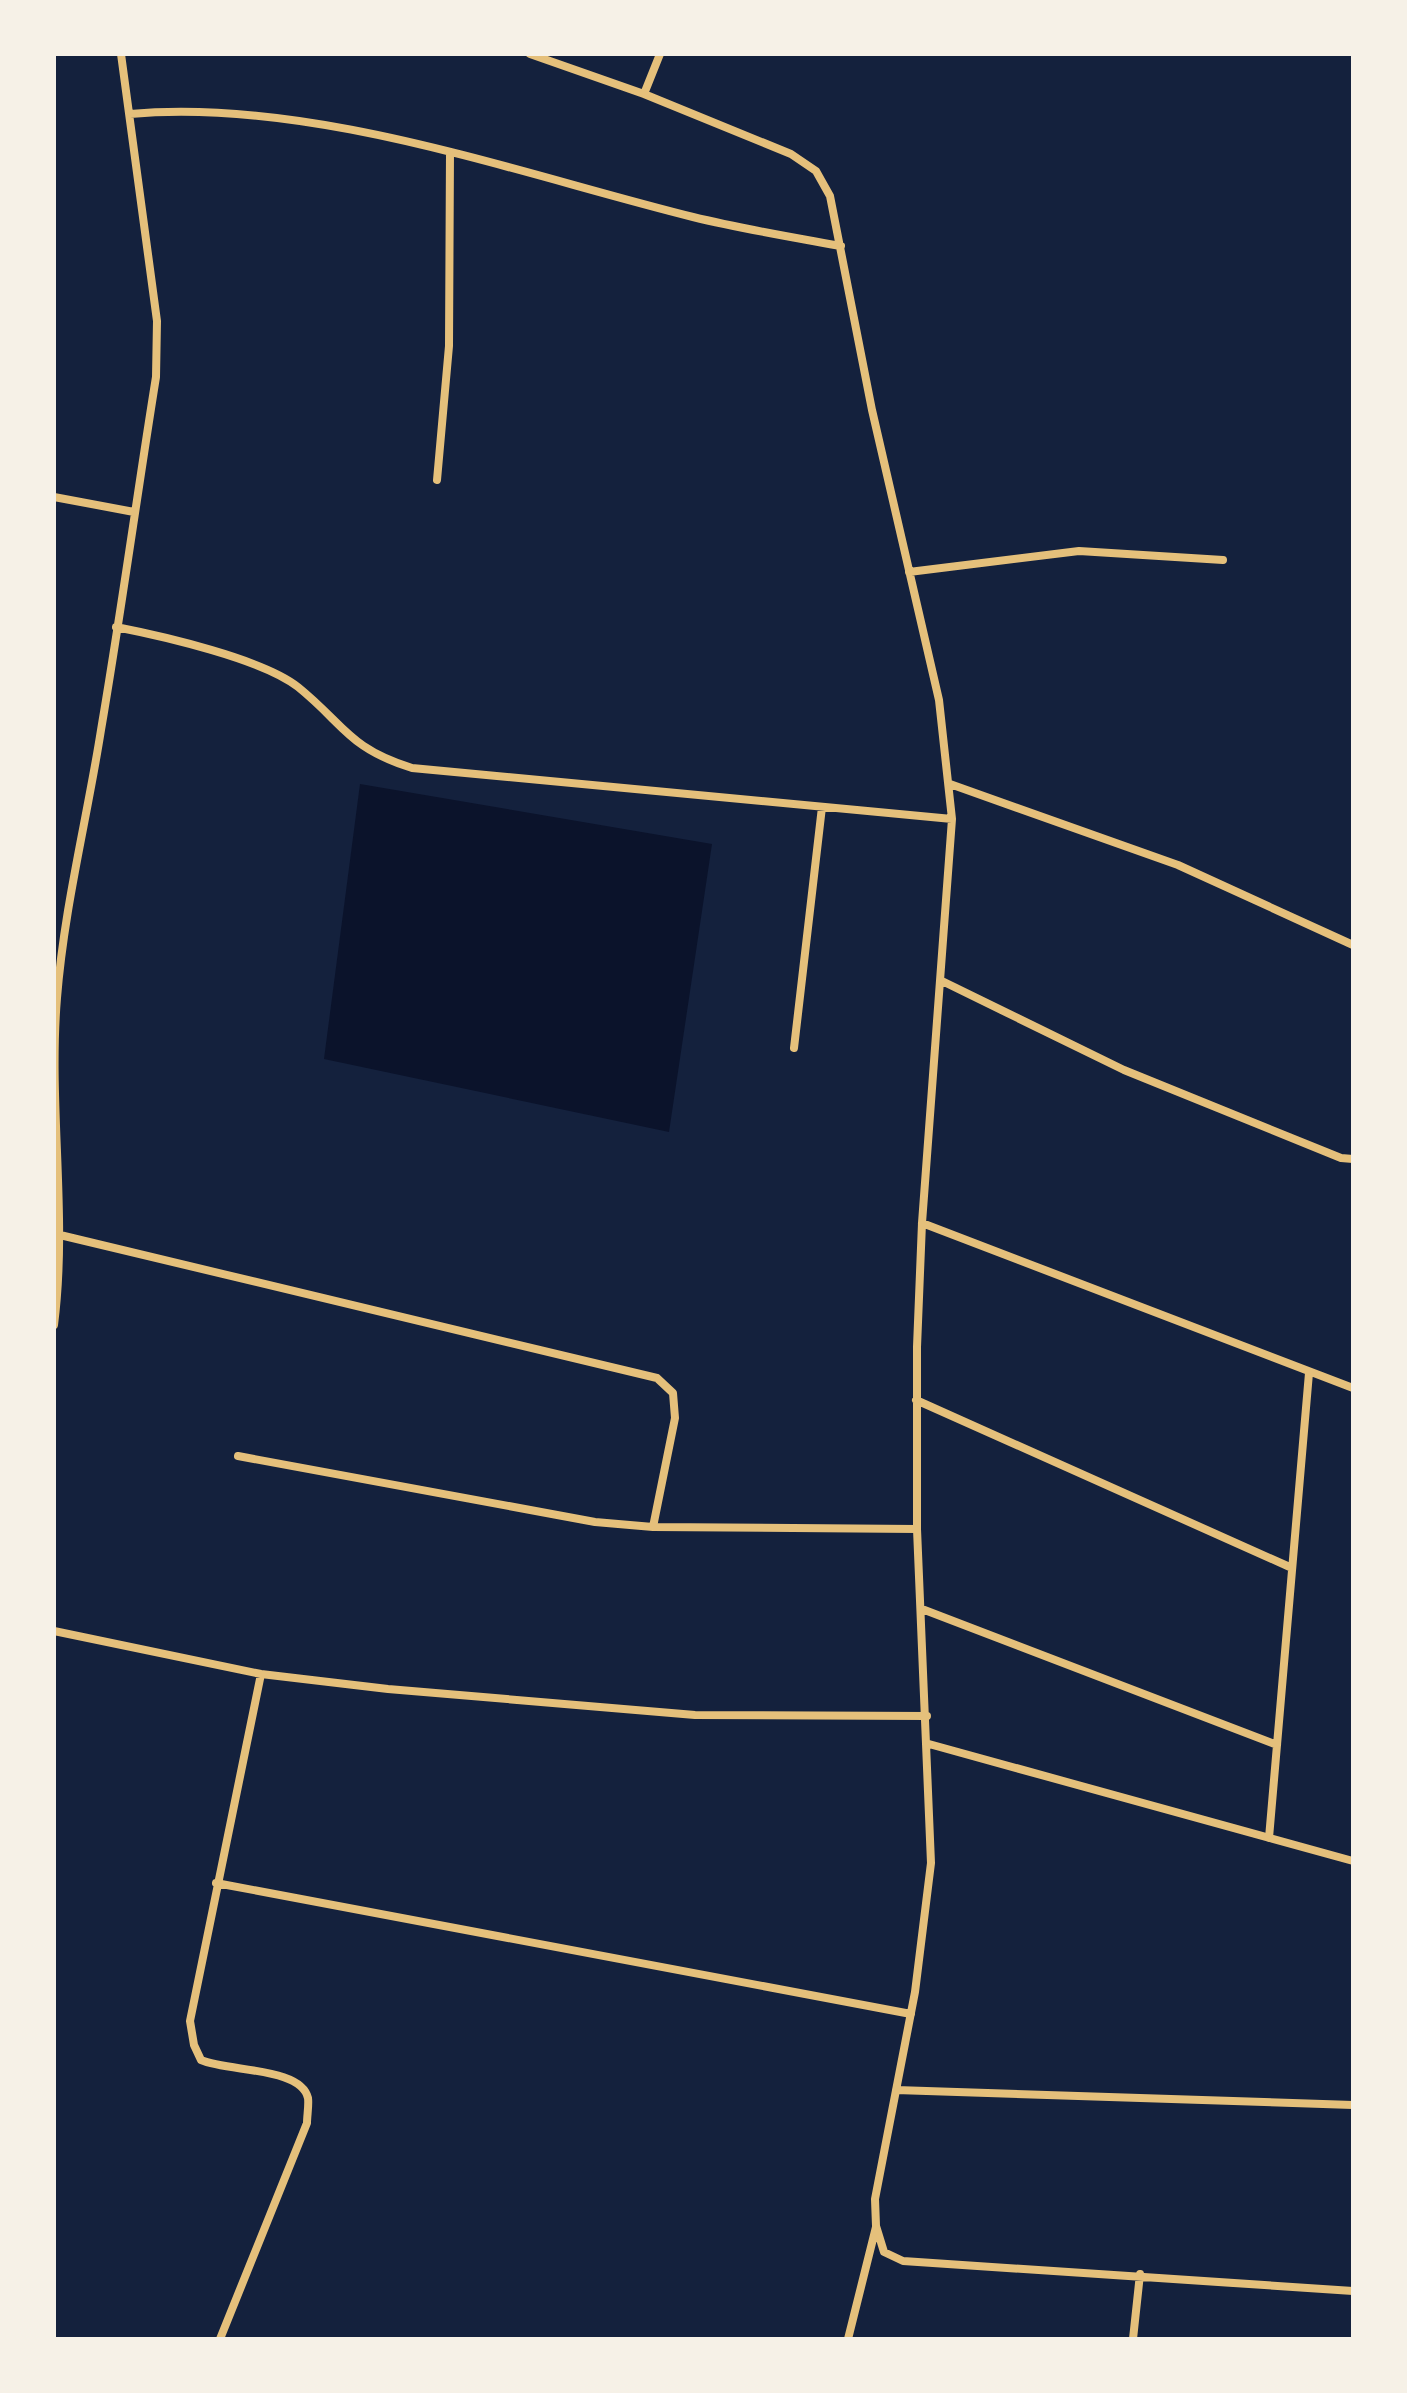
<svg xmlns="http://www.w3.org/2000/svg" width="1407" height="2393" viewBox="0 0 1407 2393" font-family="'Fira Sans',sans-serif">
<rect width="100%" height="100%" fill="#14213d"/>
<path fill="#0b132b" d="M360,784L712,844L669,1132L324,1059Z"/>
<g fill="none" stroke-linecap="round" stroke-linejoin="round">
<path stroke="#e5c07b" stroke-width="8" d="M530,54L644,94L791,154L816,171L830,196L872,410L939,700L952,819L922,1223L917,1347V1529L931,1863L915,1992L875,2199L876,2226L884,2252L903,2261L1353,2291
M644,94L660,54
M130,114C313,98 516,173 693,217C742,229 791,237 841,246
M437,480L449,346L450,152
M54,497L134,512
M909,572L1079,551L1223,560
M116,627C162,636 263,659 298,687C345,725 348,748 412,768L952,819
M950,784L1178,865L1353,945
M942,981L1124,1070L1341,1158L1353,1159
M794,1048L822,807
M922,1223L1353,1388
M60,1235L657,1378L673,1393L675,1418L653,1527
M54,1325C68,1216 48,1107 57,998C64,908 87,819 101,730C121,613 137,495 156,377L157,321L121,54
M916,1400L1292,1568
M238,1456L595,1522L653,1527L917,1529
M922,1609L1277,1745
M54,1631L261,1674L388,1689L695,1715L927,1716
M929,1744L1353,1861
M1269,1838L1309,1373
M216,1883L911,2014
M896,2090L1353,2105
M220,2339L307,2123C307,2116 309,2105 308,2098C301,2067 229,2072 201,2060L194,2045L190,2021L261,1674
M848,2339L876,2227
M1133,2339L1140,2274"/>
</g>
<rect width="1407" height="2393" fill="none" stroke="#f6f1e7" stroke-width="112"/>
</svg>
